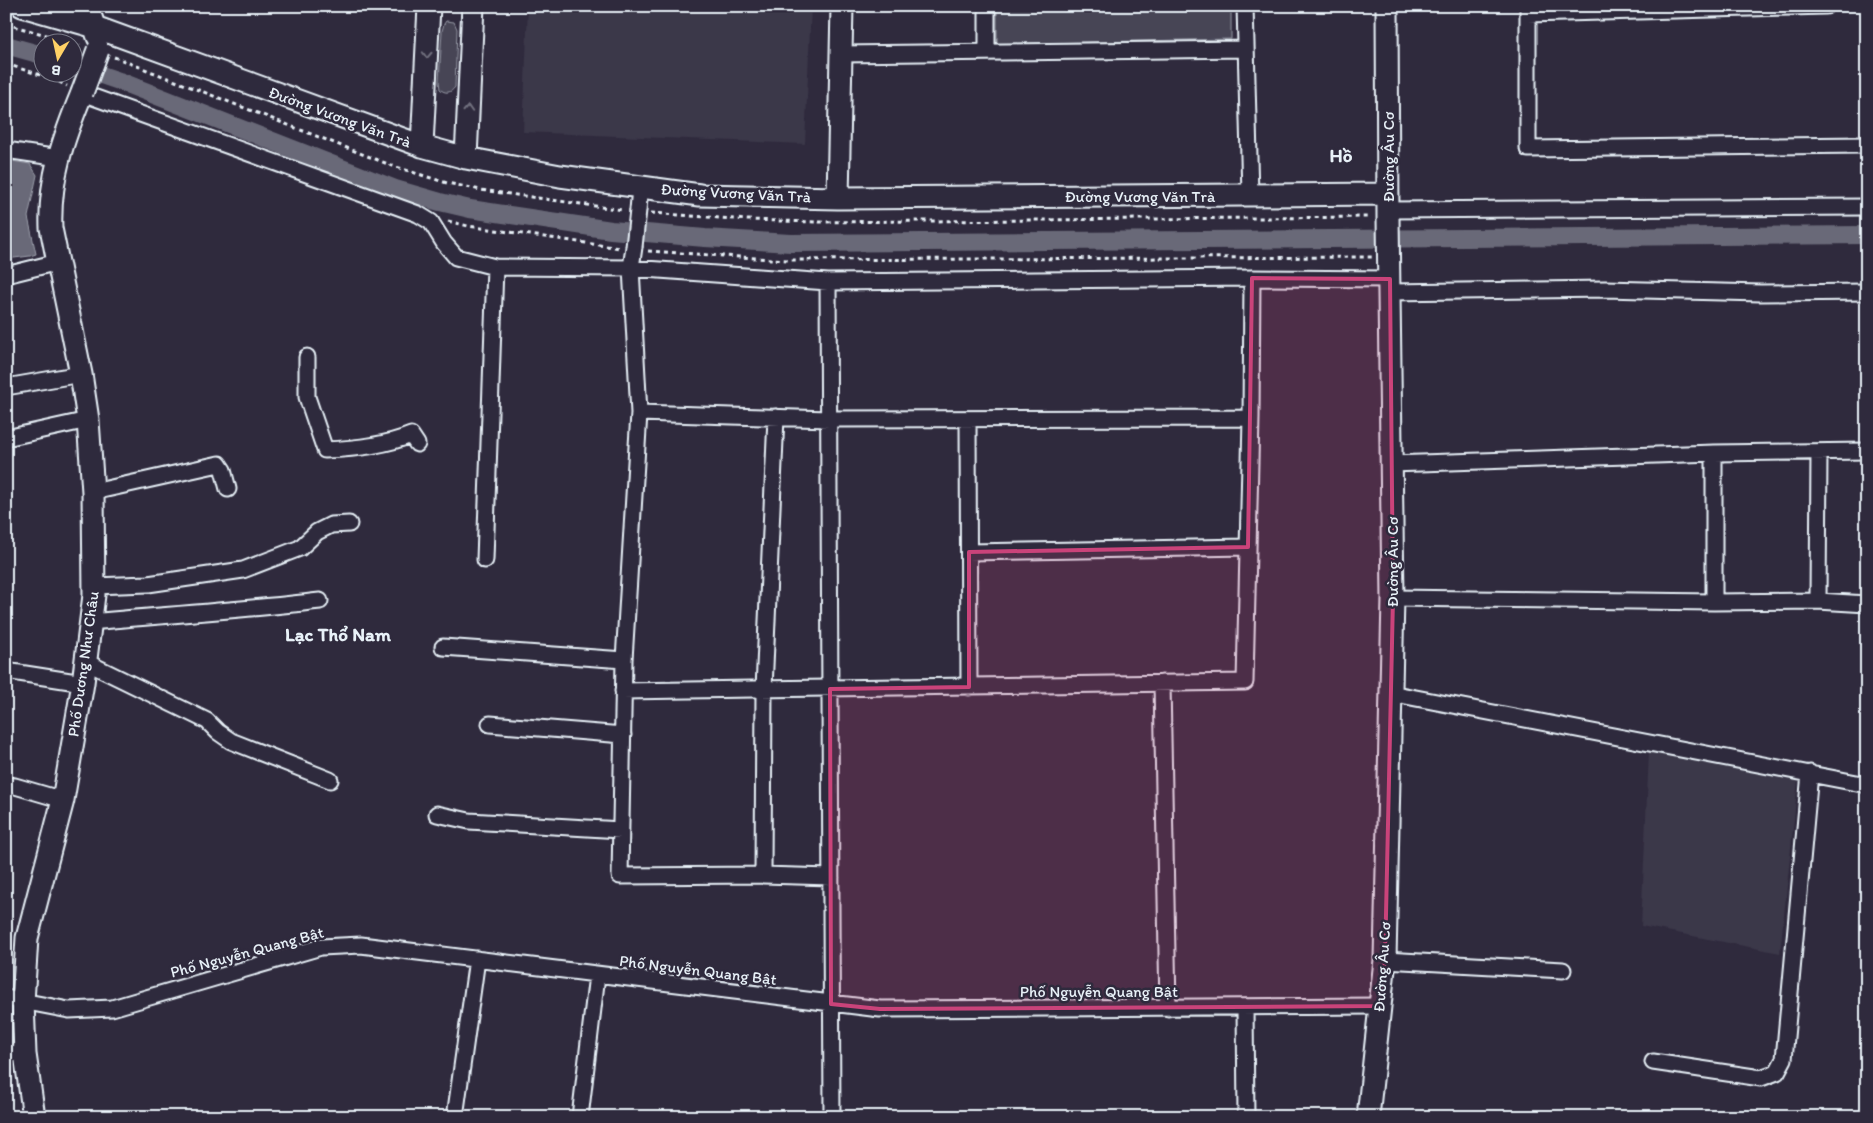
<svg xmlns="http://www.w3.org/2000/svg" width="1873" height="1123" viewBox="0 0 1873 1123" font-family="Itim,sans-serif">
<rect width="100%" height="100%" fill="#2f2a3d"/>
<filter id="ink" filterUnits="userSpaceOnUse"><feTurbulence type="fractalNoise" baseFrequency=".02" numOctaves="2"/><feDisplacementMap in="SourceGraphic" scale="10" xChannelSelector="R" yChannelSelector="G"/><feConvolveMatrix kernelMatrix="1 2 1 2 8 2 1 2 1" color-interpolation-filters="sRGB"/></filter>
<g filter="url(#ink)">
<path fill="#3b3749" d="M528,6H811L805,144L523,132Z
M1649,752L1798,781L1780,953L1641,926Z"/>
<path fill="#464455" stroke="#979aa6" d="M997,6H1231V39L997,44Z
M446,21L454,22L457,29L455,87C451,93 445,94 440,89L439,82L442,31L444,24Z"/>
<path fill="#696978" stroke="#9c9fab" d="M6,160L30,164L37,175L28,217L36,254L30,256L6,259Z"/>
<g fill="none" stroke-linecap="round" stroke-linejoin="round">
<path stroke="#696978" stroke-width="18" d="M6,45L42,55
M72,65L119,81L395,189L440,202L470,209L611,230L705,238L791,243L1867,235"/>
<defs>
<path id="street" d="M987,6V52
M1245,6L1250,195
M1528,6V149L1867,145
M1528,14L1826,6
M841,54L1246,49
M82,93L418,214L431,222L444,243L456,257L495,267L631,268L828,282L1252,278L1390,279
M6,150L59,158
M638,210L640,188
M1388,210L1867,207
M634,247L631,268L639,413L624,660L620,876L763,875L831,877
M6,275L58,262
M828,282L832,1117
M1389,292L1605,289L1761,293L1867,292
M307,357V397L325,450C354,449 384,446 411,435L417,444
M6,387L81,374
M639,413L829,419L1251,418
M968,419L969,687
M6,438L88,420
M1391,464L1714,453L1867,451
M93,492L219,464L223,470L228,489
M969,552L1248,547
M485,560L495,267
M94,586L148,584L243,570L300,548L317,532L331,525L349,524
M1393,598L1714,602L1818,601L1867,604
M1818,601L1819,452
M1714,602V453
M90,622C167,615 244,610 320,601
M443,647L624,660
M86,662L207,721L218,732L231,741L330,780
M6,671L83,683
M1162,683L1168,1008
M623,691L1245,682L1251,418L1252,278
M1390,693L1867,785
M490,724L623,735
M6,785L15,786L63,800
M437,814L469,821L621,830
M763,875L764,689L776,417
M1385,960L1563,970
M6,998L69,1010L112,1008L321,947L361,945L880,1009L1379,1006
M1245,1007L1246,1117
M6,1053L25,1054
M1653,1062L1761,1078L1777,1072L1784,1059L1810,773
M455,1117L477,959
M580,1117L597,975"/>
<path id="secondary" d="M22,6L95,27L422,146L466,158L560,176L700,195L838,198L1388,194
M87,6L98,37
M422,146L429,6
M466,158L473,6
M838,198L842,6
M34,1117L25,1054L23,1002L27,938L63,800L83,683L94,595L93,492L88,420L81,374L51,228C49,179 63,139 82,93
M1368,1117L1385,960L1393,598L1388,217L1387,6"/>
</defs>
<use href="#street" stroke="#e8f1f8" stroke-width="19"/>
<use href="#secondary" stroke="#e8f1f8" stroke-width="25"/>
<path stroke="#e8f1f8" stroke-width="3" stroke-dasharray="4 4" stroke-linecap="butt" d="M6,24L72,42
M72,43L80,45
M114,57L393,166L447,183L481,190L623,210
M6,64L53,79L67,86
M651,213L748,220L815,222L1370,217
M448,221L468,226L620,248
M648,251L787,260L1372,257"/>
<use href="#street" stroke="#2f2a3d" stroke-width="15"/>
<use href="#secondary" stroke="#2f2a3d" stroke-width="21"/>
<defs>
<path id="street-bridge" d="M634,247L638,210"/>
<path id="secondary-bridge" d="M82,93L98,50"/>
</defs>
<use href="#street-bridge" stroke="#e8f1f8" stroke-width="19" stroke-linecap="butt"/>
<use href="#secondary-bridge" stroke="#e8f1f8" stroke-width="25" stroke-linecap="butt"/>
<use href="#street-bridge" stroke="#2f2a3d" stroke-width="15"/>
<use href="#secondary-bridge" stroke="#2f2a3d" stroke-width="21"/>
</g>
<defs><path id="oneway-chevron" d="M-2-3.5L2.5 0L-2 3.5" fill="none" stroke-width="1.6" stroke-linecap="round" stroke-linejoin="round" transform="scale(1.25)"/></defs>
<g stroke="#70707e">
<use href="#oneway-chevron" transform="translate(427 55) rotate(93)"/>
<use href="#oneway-chevron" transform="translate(468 109) rotate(-87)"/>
</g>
</g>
<path fill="#ca437a" fill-opacity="0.2" stroke="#ca437a" stroke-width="4" stroke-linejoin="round" d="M1252,278L1390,279L1393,598L1385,960L1379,1006L880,1009L831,1004L830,689L969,687V552L1248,547Z"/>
<g text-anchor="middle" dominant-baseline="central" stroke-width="5" stroke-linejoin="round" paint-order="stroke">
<g font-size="16" fill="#e8f1f8" stroke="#2f2a3d">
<text transform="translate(340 117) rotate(20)">Đường Vương Văn Trà</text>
<text transform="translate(1388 157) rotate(-90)">Đường Âu Cơ</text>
<text transform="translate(736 193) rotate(3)">Đường Vương Văn Trà</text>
<text x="1140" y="196">Đường Vương Văn Trà</text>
<text transform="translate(1392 562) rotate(-90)">Đường Âu Cơ</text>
<text transform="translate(83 664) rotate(-82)">Phố Dương Như Châu</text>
<text transform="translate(247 952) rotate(-15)">Phố Nguyễn Quang Bật</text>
<text transform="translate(1382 967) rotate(-86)">Đường Âu Cơ</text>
<text transform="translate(698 970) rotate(7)">Phố Nguyễn Quang Bật</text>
<text x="1099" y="991">Phố Nguyễn Quang Bật</text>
</g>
<g font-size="19" font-weight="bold" fill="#e8f1f8" stroke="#2f2a3d">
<text x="1341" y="155">Hồ</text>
<text x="338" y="634">Lạc Thổ Nam</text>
</g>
</g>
<rect width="1873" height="1123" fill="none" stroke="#2f2a3d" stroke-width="25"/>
<rect x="12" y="12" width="1848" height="1098" fill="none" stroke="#e8f1f8" stroke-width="2" filter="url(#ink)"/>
<g transform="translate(58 58) rotate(189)"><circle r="24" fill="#2f2a3d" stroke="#797a88"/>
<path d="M0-4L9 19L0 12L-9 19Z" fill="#ffd166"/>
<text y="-8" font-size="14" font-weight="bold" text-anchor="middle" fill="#e8f1f8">B</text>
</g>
</svg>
